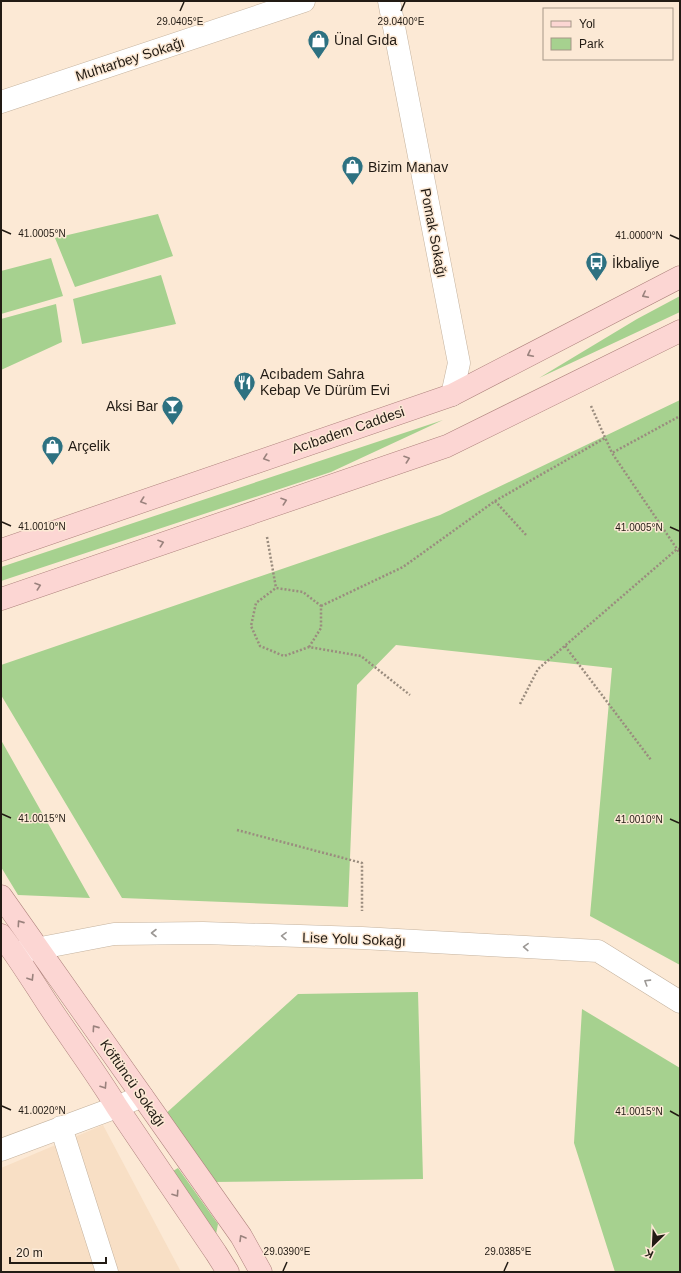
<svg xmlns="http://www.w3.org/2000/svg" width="681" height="1273" viewBox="0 0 681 1273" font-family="Helvetica,sans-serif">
<rect width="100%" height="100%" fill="#fce9d5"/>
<path fill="#f8dfc5" d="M103,1125L181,1272H1V1168Z"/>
<path fill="#a6d18f" d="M158,214L173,256L75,287L55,238Z
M51,258L63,296L1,314V271Z
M161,275L176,324L82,344L73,299Z
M680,296V312L539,378L637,319Z
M56,304L62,342L1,370V319Z
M680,400V965L590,916L612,668L396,645L357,685L348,907L122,898L1,695V665L440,515Z
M443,420L331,472L1,581V567Z
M1,740L90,898L18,895L1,867Z
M418,992L423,1179L213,1182L163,1116L298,994Z
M582,1009L680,1068V1272H615L574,1143Z
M178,1168L218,1224L216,1234L173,1171Z"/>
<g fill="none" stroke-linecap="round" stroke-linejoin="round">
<defs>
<path id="minor" d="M389,1L459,363L452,395
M1,102L304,1
M20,952L114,934L203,933L362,938L598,951L680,1002
M61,1127L107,1272
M1,1150L117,1107L142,1096"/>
<path id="major" d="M1,550L452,395L680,277
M1,599L447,446L680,331
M1,896L241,1236L261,1272
M1,935C18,957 32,980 47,1003C70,1038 95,1071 117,1107L216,1253L228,1272"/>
</defs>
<use href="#minor" stroke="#c5b39f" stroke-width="23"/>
<use href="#major" stroke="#ae827d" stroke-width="23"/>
<path stroke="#9a8c7e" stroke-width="2.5" stroke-dasharray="2 2" stroke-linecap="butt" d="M591,406L612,453
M495,501L527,536
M267,537L276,588
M680,549H677L680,554
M321,606L403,567L495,501L605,438
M565,646L651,760
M309,647L321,628V606L303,592L276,588L256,603L251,626L260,646L284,656L309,647L361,656L410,695
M520,704L538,669L677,549L612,453L680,416
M237,830L362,863V911"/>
<use href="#minor" stroke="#fff" stroke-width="22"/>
<use href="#major" stroke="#fcd6d3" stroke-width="22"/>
</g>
<defs><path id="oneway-chevron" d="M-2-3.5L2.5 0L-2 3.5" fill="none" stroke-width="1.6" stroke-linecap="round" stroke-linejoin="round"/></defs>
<g stroke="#9a827d">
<use href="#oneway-chevron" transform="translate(645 295) rotate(153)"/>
<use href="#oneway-chevron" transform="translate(530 354) rotate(153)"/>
<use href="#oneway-chevron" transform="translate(266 458) rotate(161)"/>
<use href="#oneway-chevron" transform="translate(407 459) rotate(-19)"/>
<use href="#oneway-chevron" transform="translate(143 501) rotate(161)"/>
<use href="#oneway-chevron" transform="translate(284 501) rotate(-19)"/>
<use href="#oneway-chevron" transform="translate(161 543) rotate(-19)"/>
<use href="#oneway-chevron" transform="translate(38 586) rotate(-19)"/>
<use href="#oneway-chevron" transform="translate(20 923) rotate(-125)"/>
<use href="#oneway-chevron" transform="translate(31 978) rotate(58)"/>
<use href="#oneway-chevron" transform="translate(95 1028) rotate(-125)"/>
<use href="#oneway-chevron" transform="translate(104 1086) rotate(57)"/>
<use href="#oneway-chevron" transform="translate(176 1194) rotate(56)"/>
<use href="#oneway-chevron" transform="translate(242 1238) rotate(-121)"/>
</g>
<g stroke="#9c9895">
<use href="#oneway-chevron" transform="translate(154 933) rotate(180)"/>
<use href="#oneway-chevron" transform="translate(284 936) rotate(-178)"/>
<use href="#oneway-chevron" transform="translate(526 947) rotate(-178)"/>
<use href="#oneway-chevron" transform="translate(647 982) rotate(-148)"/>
</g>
<path fill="none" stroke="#221b14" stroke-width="1.5" d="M180,11L184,2M401,11L405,2M2,230L11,234M670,235L679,239M2,522L11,526M670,527L679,531M2,814L11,818M670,819L679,823M2,1106L11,1110M670,1111L679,1116M283,1271L287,1262M504,1271L508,1262"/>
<defs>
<symbol id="shop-pin" viewBox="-11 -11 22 30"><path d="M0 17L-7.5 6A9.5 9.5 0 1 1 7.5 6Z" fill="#2d7181" stroke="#fce9d5"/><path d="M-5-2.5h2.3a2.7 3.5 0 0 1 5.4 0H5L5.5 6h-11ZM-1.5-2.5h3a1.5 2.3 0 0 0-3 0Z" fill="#fff"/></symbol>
<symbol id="bus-pin" viewBox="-11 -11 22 30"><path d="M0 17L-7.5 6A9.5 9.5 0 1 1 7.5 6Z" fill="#2d7181" stroke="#fce9d5"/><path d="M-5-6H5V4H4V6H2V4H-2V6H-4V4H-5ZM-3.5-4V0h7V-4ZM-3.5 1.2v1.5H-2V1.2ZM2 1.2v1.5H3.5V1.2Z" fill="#fff"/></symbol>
<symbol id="restaurant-pin" viewBox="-11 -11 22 30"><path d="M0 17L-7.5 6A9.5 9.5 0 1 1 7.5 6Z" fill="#2d7181" stroke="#fce9d5"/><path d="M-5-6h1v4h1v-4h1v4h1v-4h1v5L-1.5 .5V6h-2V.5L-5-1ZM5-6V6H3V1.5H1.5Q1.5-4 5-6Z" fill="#fff"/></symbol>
<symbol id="bar-pin" viewBox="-11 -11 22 30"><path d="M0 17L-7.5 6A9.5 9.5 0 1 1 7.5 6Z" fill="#2d7181" stroke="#fce9d5"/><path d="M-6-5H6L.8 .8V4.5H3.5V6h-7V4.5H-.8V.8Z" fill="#fff"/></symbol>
</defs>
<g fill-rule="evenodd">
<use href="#shop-pin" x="306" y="28" width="25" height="34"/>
<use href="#shop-pin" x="340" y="154" width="25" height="34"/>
<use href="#bus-pin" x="584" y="250" width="25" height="34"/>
<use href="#restaurant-pin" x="232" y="370" width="25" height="34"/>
<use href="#bar-pin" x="160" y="394" width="25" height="34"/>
<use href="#shop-pin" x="40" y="434" width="25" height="34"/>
</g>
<g text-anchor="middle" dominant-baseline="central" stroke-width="3" stroke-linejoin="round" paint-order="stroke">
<g font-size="14" fill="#221b14" stroke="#fce9d5" text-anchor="start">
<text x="334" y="40">Ünal Gıda</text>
<text x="368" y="167">Bizim Manav</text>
<text x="612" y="263">İkbaliye</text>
<text x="260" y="374">Acıbadem Sahra<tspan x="260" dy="16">Kebap Ve Dürüm Evi</tspan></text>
<text x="158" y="406" text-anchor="end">Aksi Bar</text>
<text x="68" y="446">Arçelik</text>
</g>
<g font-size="14" fill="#221b14" stroke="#fce9d5">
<text transform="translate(130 59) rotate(-18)">Muhtarbey Sokağı</text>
<text transform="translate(434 233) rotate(79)">Pomak Sokağı</text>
<text transform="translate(348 430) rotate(-19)">Acıbadem Caddesi</text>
<text transform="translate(354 939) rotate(2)">Lise Yolu Sokağı</text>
<text transform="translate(133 1083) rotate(55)">Köftüncü Sokağı</text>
</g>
</g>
<g font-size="10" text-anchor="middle" fill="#221b14" stroke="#fce9d5" stroke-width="3" stroke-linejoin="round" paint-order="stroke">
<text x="401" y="25">29.0400°E</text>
<text x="180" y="25">29.0405°E</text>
<text x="42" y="237">41.0005°N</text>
<text x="639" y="239">41.0000°N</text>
<text x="42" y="530">41.0010°N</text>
<text x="639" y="531">41.0005°N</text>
<text x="42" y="822">41.0015°N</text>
<text x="639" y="823">41.0010°N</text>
<text x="42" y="1114">41.0020°N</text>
<text x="639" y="1115">41.0015°N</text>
<text x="287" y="1255">29.0390°E</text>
<text x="508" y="1255">29.0385°E</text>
</g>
<rect width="681" height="1273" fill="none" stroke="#221b14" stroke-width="4"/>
<rect x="543" y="8" width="130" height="52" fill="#fce9d5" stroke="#a59788"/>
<rect x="551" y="21" width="20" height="6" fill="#fcd6d3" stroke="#a59788"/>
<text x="579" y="28" font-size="12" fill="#221b14">Yol</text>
<rect x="551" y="38" width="20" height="12" fill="#a6d18f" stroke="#a59788"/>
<text x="579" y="48" font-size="12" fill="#221b14">Park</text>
<g transform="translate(653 1245) rotate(204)" stroke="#fce9d5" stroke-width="3" paint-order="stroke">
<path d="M0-3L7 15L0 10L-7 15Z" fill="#221b14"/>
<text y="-6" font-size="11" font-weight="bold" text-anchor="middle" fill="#221b14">K</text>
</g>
<path d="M10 1257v6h96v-6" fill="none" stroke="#221b14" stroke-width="2"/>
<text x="16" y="1257" font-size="12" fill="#221b14" stroke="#fce9d5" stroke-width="3" paint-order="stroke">20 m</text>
</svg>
